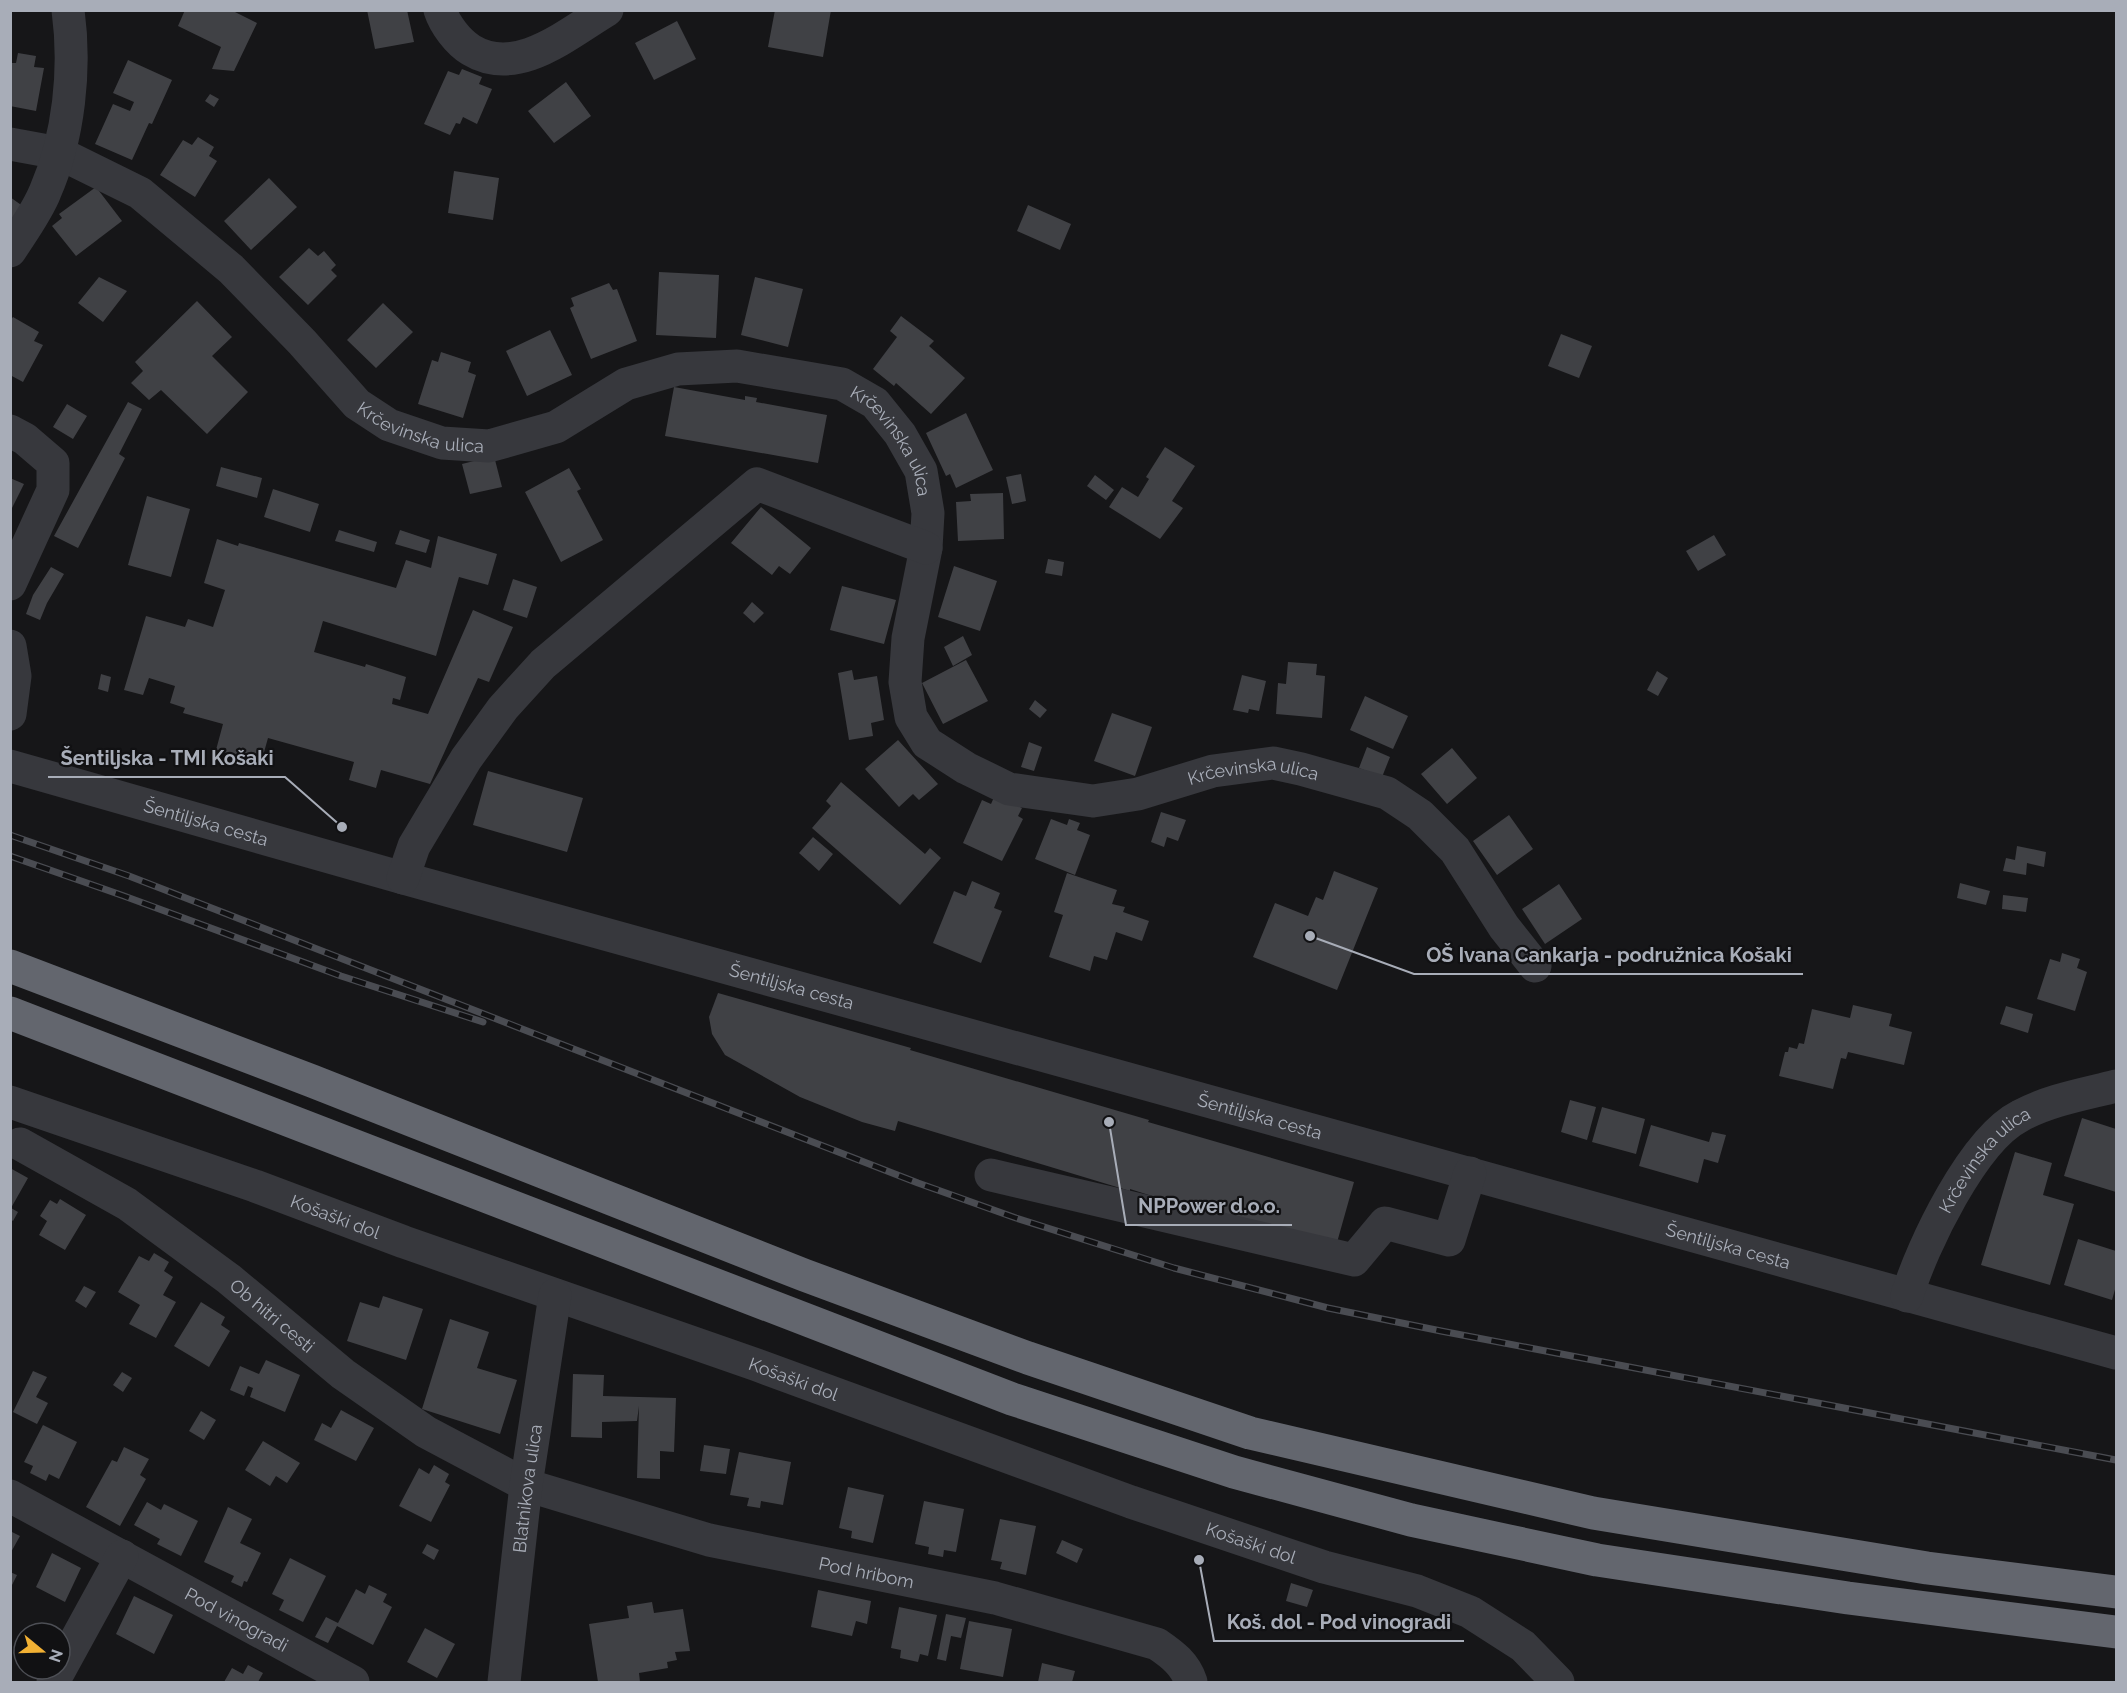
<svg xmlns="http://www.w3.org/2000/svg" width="2127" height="1693" viewBox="0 0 2127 1693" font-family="Raleway,sans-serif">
<rect width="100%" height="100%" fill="#161618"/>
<path fill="#404145" d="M185,10H231L257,23L234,71L212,69L221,47L178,26Z
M367,10H407L414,42L375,49Z
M775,10H831L823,57L768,47Z
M677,21L696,59L654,80L635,43Z
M18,53L36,56L34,67L44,68L36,111L10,106V63H16Z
M128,60L172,80L152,124L149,123L132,160L95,144L113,104L130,111L134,102L113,93Z
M462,69L482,77L479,84L492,89L477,124L463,117L460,124L456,123L450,135L424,124L448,71L459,75Z
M566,82L591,116L554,143L528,111Z
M210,94L219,99L214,107L205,101Z
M198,137L214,147L209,156L217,161L195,197L160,175L183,140L192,145Z
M454,171L499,178L493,220L448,213Z
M269,178L297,207L251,250L224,221Z
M96,187L122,221L76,256L52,226L62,218L59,214Z
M10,197L24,207L10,225Z
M1028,205L1071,224L1060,250L1017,231Z
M309,248L318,256L324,251L336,265L331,270L337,276L308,305L279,277Z
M659,272L719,275L716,338L656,335Z
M99,277L127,291L103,322L78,303Z
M755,277L803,289L788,347L741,335Z
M609,283L613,290L617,289L637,341L591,359L570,308L574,306L571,298Z
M197,301L232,337L212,356L248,392L207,434L161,390L149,400L131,383L143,371L135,362Z
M383,303L413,332L376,368L347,340Z
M901,316L934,341L929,346L965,378L931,414L896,383L894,386L873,369L897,337L890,331Z
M13,317L39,332L34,341L43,345L23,382L10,375V321Z
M550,330L572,375L527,396L506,351Z
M1561,334L1592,346L1579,378L1548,366Z
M441,352L471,362L468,372L476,375L463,418L418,404L432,360L438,362Z
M674,387L745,400V396L757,398L756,402L827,415L818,463L665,436Z
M128,402L142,409L119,454L125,458L78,548L54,536Z
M67,404L87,416L73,439L53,427Z
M966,413L993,470L956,488L950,474L946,476L926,433Z
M1165,447L1195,466L1172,501L1183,508L1160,539L1109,507L1122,487L1138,497L1149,479L1146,477Z
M494,456L502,487L470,494L462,464Z
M221,467L262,478L257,498L216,486Z
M569,468L581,489L577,491L603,540L561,562L525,492Z
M1021,474L1026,501L1012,504L1006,477Z
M1095,475L1114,490L1106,500L1087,486Z
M10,478L24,484L10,512Z
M273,489L319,504L310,532L264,517Z
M1003,493L1004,539L958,541L956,502L971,501L970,494Z
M147,496L190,509L171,577L128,565Z
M761,507L811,548L790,574L779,566L772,575L731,543Z
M339,530L377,542L374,552L335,541Z
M400,530L430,540L426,553L395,544Z
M1714,535L1726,555L1698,571L1686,551Z
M438,536L497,554L488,585L459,577L436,656L323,621L314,652L365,667L366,664L406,677L400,700L393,698L392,704L428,714L473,610L513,627L489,682L478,678L430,784L381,770L376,788L349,780L354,762L268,738L261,763L216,750L223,724L183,713L185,708L170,703L175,686L149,678L143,695L124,690L146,616L185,627L188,619L213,627L225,590L204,583L217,539L238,546L239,543L396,588L406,560L431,568Z
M1048,559L1064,562L1062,576L1045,573Z
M954,566L997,581L980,631L938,617Z
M51,567L64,574L47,603L40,620L26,614L33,595Z
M513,579L537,587L527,618L503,610Z
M842,586L896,600L884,644L830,630Z
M752,602L764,613L754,623L743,613Z
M963,636L972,655L953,666L944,647Z
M966,660L988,701L943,724L922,683Z
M1288,662L1317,664L1316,675L1325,676L1322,718L1276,714L1278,683L1286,684Z
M852,670L854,680L877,676L884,720L871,723L873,736L849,740L838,673Z
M1657,671L1668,678L1658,696L1647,690Z
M101,674L111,677L108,692L98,689Z
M1242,675L1266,681L1259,711L1249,709L1248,713L1233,710Z
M1365,696L1408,716L1393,749L1350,730Z
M1035,700L1047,710L1040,718L1029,709Z
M1112,713L1152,727L1135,776L1094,761Z
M898,740L938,784L919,800L913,794L899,807L865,769Z
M1029,742L1042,747L1034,771L1021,767Z
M1367,747L1390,757L1382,777L1359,768Z
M1452,748L1477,778L1447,804L1421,774Z
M488,771L583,798L567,852L473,825Z
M841,782L925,854L930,848L941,858L900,905L812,828L831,806L826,801Z
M995,795L1022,808L1018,816L1023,819L1002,861L963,843L982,800L991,804Z
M1161,812L1186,820L1178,841L1167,837L1164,847L1151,842Z
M1509,815L1533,849L1497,875L1473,841Z
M1051,819L1067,825L1069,819L1080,823L1077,830L1090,835L1075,875L1035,859Z
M813,837L833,854L819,871L799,853Z
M2017,846L2046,852L2044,867L2027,863L2026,875L2003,871L2006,858L2015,860Z
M1334,871L1378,888L1337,990L1253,957L1275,903L1308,916L1316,897L1323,900Z
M1067,873L1117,890L1112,904L1125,907L1123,912L1149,921L1142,941L1116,932L1107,960L1094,956L1090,971L1049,957L1063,915L1054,912Z
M972,881L1000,893L994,908L1002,911L981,963L933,943L954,891L966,896Z
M1960,883L1990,891L1986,905L1957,898Z
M1559,884L1582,919L1545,944L1522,909Z
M2003,895L2028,898L2026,912L2002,909Z
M2062,953L2080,959L2077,968L2087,972L2075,1011L2037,999L2050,959L2060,962Z
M718,993L911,1048L910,1050L1149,1120L1148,1122L1354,1182L1336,1246L1218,1217L1130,1189V1191L898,1121L895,1131L862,1122L800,1097L725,1055L712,1034L709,1017Z
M1853,1005L1892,1014L1889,1026L1912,1032L1904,1065L1848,1052L1846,1059L1841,1058L1833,1089L1779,1076L1785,1052H1788L1789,1047L1797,1049L1799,1043L1804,1044L1812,1009L1850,1018Z
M2006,1006L2033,1014L2028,1033L2000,1024Z
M1570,1100L1596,1107L1587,1140L1561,1132Z
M1602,1107L1645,1119L1636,1154L1592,1142Z
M2082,1118L2116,1129V1192L2064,1176Z
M1651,1125L1709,1142L1712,1132L1726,1135L1718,1163L1704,1159L1698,1183L1639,1166Z
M2015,1152L2052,1163L2043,1195L2074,1204L2050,1285L1981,1265Z
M10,1168L28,1178L11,1208L18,1212L13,1221L10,1219Z
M60,1199L86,1215L65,1250L39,1235L47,1221L40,1216L50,1200L57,1204Z
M2078,1239L2116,1251V1286L2112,1300L2064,1285Z
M154,1253L169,1262L164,1271L173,1277L163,1295L176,1302L156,1338L129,1324L140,1305L118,1292L139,1256L149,1261Z
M84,1286L96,1292L86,1308L75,1301Z
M383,1296L423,1309L406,1360L347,1341L360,1302L379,1308Z
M201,1302L225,1317L221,1325L230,1331L209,1367L174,1346Z
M450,1319L489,1332L477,1368L517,1380L500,1434L422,1409Z
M266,1360L300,1375L285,1412L250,1397L253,1388L248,1386L244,1396L230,1390L240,1366L259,1374Z
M33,1371L47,1377L36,1397L48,1403L37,1424L13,1412Z
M122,1372L132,1378L123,1392L113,1385Z
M573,1374L604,1375L603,1396L676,1398L674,1452L660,1451V1479L637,1478L639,1406L637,1421L602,1422V1438L571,1437Z
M341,1410L374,1428L356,1461L314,1440L322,1423L331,1428Z
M201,1411L216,1420L204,1440L189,1431Z
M43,1425L77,1442L59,1479L49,1474L46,1481L30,1473L33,1466L24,1462Z
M263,1441L300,1463L287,1483L276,1476L270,1486L245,1470Z
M704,1445L730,1449L726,1474L700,1471Z
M124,1447L149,1459L140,1475L146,1479L120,1526L86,1507L112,1460L117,1462Z
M739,1452L791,1462L783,1505L761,1501L760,1508L747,1506L749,1498L730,1495Z
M434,1465L449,1474L445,1482L450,1485L431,1522L399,1506L419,1468L429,1474Z
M848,1487L884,1495L873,1543L851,1538L852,1531L839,1528Z
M924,1501L964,1509L956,1552L944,1550L943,1557L928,1554L929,1547L915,1544Z
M147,1502L161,1510L164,1504L198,1521L181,1556L157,1544L160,1539L134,1525Z
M228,1507L252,1519L240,1543L261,1553L247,1582L244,1581L242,1587L231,1582L234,1576L204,1562Z
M1000,1519L1036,1526L1026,1575L1000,1569L1002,1562L991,1560Z
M10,1531L20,1536L10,1554Z
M1062,1540L1083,1549L1077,1563L1056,1553Z
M427,1544L439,1550L434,1560L422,1553Z
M52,1553L81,1568L65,1602L36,1587Z
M290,1558L326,1576L303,1622L279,1610L284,1600L272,1594Z
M10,1572L17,1575L10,1589Z
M1291,1583L1313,1590L1307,1607L1286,1601Z
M369,1585L387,1594L383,1602L392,1607L373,1645L337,1626L328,1643L315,1637L326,1617L338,1623L356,1589L365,1594Z
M818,1590L871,1601L867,1624L856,1621L852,1636L811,1627Z
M134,1596L173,1615L154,1654L116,1634Z
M652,1602L654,1613L683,1609L690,1651L675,1652L677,1660L667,1662L668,1668L639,1673L640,1682H598L589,1624L629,1618L627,1606Z
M899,1607L937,1615L928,1656L920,1654L918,1662L900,1658L901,1650L891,1648Z
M946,1614L966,1618L961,1638L951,1636L946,1661L937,1659Z
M969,1621L1012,1629L1003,1677L960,1669Z
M425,1628L455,1644L437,1678L407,1662Z
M1042,1663L1075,1671L1072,1682H1038Z
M248,1665L263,1673L258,1682H224L232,1668L243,1674Z"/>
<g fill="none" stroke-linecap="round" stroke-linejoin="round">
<g stroke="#37383d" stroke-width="33">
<path d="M440,10C445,25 458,42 471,50C517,78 567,34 607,10"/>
<path id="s1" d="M10,144L59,153L140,193L231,269L302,342L357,404L389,425L442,443L489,446L556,427L626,384L678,369L737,366L842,384L875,403L900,434L921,471L928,513L926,548L908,638L905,682L911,717L927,743L966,768L1009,789L1093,801L1138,794L1213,771L1273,763L1301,769L1387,793L1420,815L1455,850L1504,927L1535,966"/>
<path d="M10,251C22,232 37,212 45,192C69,137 76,69 68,10"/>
<path d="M10,431L25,439L53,463V490L10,584"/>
<path d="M10,646L15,676L10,714"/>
<path id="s2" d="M10,766L403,878L2116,1353"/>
<path d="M403,878L414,846L466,759L503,708L543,664L757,484L926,548"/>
<path id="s3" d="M10,1102L255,1186L404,1242L757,1365L1131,1502L1324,1567L1417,1591L1470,1612L1523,1646L1558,1682"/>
<path id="s4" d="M20,1144L127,1204L229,1279L343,1374L426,1432L526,1485L709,1540L995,1598L1157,1644C1173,1655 1185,1664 1191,1682"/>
<path d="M991,1175L1354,1260L1385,1223L1449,1240L1470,1173"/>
<path id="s5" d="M1907,1296C1922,1246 1973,1140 2020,1116C2049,1100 2085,1094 2116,1086"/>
<path id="s6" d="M10,1496L353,1682"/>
<path d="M53,1682L122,1556"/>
<path id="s7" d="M504,1682L526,1485L555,1295"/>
</g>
<path stroke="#63666e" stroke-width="33" d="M10,966L312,1081L804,1275L1028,1358L1250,1433L1593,1513L1927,1568L2116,1592
M10,1013L1012,1399L1234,1472L1411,1520L1597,1560L1848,1598L2116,1632"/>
<defs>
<path id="rail" d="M10,835L129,876L227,914L918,1183L1016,1218L1174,1268L1328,1308L1441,1331L2116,1460
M10,856L124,896L341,976L483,1022"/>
</defs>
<use href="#rail" stroke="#4a4c52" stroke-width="7"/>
<use href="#rail" stroke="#111113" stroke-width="4.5" stroke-dasharray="14" stroke-linecap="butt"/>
</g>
<g text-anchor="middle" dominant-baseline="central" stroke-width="4.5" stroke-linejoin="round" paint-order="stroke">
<g font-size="18" fill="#a8adb8" stroke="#111113">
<text stroke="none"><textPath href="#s1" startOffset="513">Krčevinska ulica</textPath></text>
<text stroke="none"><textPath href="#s1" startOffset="1035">Krčevinska ulica</textPath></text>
<text stroke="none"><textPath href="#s1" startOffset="1700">Krčevinska ulica</textPath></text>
<text stroke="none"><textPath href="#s2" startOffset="204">Šentiljska cesta</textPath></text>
<text stroke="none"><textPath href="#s2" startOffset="812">Šentiljska cesta</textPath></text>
<text stroke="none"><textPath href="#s2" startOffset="1298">Šentiljska cesta</textPath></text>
<text stroke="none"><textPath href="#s5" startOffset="159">Krčevinska ulica</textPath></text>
<text stroke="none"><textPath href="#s3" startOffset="345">Košaški dol</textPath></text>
<text stroke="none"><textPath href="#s2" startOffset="1784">Šentiljska cesta</textPath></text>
<text stroke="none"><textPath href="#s4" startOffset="306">Ob hitri cesti</textPath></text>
<text stroke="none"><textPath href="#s3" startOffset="831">Košaški dol</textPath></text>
<text stroke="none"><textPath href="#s7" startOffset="195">Blatnikova ulica</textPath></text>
<text stroke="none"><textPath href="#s3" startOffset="1317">Košaški dol</textPath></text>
<text stroke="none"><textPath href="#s4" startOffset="964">Pod hribom</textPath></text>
<text stroke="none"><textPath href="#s6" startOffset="258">Pod vinogradi</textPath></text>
</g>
</g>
<path fill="none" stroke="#a8adb8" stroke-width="2" d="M342 827L285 777H48M1310 936L1414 974H1803M1109 1122L1126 1225H1292M1199 1560L1214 1641H1464"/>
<g fill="#a8adb8" stroke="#111113" stroke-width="2">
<circle cx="342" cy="827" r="6"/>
<circle cx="1310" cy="936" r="6"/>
<circle cx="1109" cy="1122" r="6"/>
<circle cx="1199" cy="1560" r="6"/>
</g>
<g font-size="20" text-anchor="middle" font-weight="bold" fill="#a8adb8" stroke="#111113" stroke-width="4.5" stroke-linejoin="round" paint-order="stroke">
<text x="167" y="765">Šentiljska - TMI Košaki</text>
<text x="1609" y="962">OŠ Ivana Cankarja - podružnica Košaki</text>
<text x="1209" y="1213">NPPower d.o.o.</text>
<text x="1339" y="1629">Koš. dol - Pod vinogradi</text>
</g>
<rect width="2127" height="1693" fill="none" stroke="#a8adb8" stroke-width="24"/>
<g transform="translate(42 1651) rotate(109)"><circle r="28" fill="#111113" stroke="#4d4f55" stroke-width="1.5"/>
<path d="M0-4.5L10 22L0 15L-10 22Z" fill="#f2b134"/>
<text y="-9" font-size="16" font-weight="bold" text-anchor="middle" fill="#a8adb8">N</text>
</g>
</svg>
